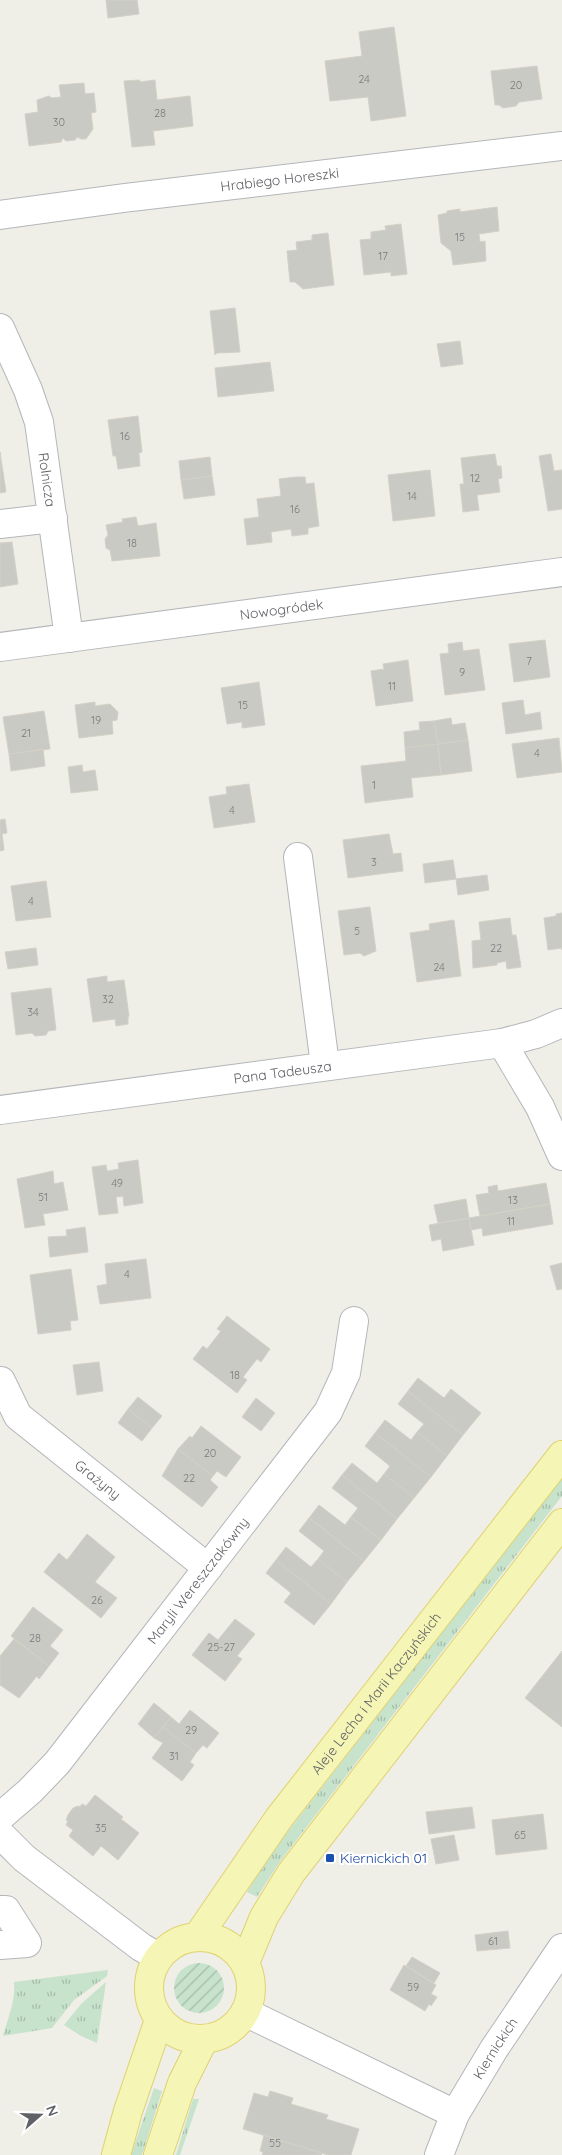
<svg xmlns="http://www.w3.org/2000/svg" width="562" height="2155" viewBox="0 0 562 2155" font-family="Quicksand,sans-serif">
<defs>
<pattern id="grass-tufts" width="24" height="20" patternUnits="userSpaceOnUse" patternTransform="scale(1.25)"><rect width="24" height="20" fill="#c7e3cc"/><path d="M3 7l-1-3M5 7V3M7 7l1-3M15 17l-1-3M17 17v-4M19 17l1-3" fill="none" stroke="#a5bba9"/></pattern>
<pattern id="garden-furrows" width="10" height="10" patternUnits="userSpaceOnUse" patternTransform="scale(1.25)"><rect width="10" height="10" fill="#c7e3cc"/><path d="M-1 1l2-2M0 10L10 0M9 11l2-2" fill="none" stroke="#a5bba9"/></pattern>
</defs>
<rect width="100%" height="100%" fill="#efeee7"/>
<path fill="url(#grass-tufts)" d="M562,1477V1496L281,1860L257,1897L247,1892L269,1856Z
M108,1970L107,1976L74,2000L52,2028L3,2036C8,2018 16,2000 14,1982Z
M106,1982L97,2043L81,2036L64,2025L81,2004Z
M154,2088L162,2091L142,2155H131Z
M193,2099H199L180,2155H176Z"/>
<path fill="url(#garden-furrows)" d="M174 1988a25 25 0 1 1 50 0a25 25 0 1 1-50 0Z"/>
<path fill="#cacac4" stroke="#d3d1c6" d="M106,0H137L139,14L108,18Z
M394,27L406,116L371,121L368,97L330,101L325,61L362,56L359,32Z
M537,66L542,99L519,102L516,106L503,108L499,105H495L491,71Z
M140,80V82L155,80L157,100L190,96L193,126L153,131L155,145L132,147L124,81Z
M84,83L85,94L94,93L96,112L91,113L93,129L86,139H81L77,137L75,140L66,141L63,138L61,142L29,146L25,114L38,112L37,100L49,96L52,98L61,97L59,85Z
M497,207L499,231L479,234L480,242L485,241L486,261L453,265L451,251L441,243L438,215L447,213V211L460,209V212Z
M401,224L407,274L391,276V272L364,275L360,240L371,239V232L386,230L385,226Z
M328,233L334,285L303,289L295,282H290L287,251L297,250L296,242L312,240V235Z
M235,308L240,352L217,353L215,355L210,311Z
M460,341L463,364L441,367L437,344Z
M270,362L274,391L218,397L215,368Z
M138,416L142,452L139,453L140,466L118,469L116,456H113L108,420Z
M0,452L6,492L0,493Z
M495,454L497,466H501L502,478L498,479L500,492L477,495L479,510L463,512L460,484H464L461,458Z
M551,454L554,471L562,470V509L548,511L539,456Z
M210,457L212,476L181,480L179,461Z
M430,470L435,516L393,521L388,475Z
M212,476L215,495L184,499L181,480Z
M296,477H305L306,484L314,483L319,526L308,528V534L292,536L291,529L271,532L272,542L247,545L244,519L259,517L257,499L281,496L279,479Z
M136,517L138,526L156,523L160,556L112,561L110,550L106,548L105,539L108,535L106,525L123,522L122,519Z
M12,542L18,584L0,587V543Z
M545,640L550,677L514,682L509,644Z
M462,642L463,651L479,649L485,690L445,695L440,654L449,653L448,644Z
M408,660L413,701L376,706L371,671L384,669L383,664Z
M259,682L265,725L242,728V722L227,724L221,688Z
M523,700L525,715L540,712L542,729L506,734L502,703Z
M95,702V706L110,704L118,712L117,720L112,721L113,734L79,738L75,705Z
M44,711L50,749L9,754L3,717Z
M451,718L452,725L465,723L468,740L438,744L434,721Z
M434,721L438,744L405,748L404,732L420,730L419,722Z
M559,738L562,772L517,778L512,744Z
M468,740L472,771L441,775L438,744Z
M438,744L441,775L411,778L413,797L365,803L361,766L406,761L405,748Z
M43,749L45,766L11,771L9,754Z
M82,765L83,772L95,770L98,790L71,793L68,767Z
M249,784L255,822L214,828L209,797L227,794L226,787Z
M5,819L7,833L2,834L4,850L0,851V820Z
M389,834L393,854L401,853L403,871L348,878L343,840Z
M453,860L456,879L425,883L423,864Z
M487,875L489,890L458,895L456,879Z
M46,881L51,917L16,921L11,886Z
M370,907L376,951L364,956L360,953L344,955L338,911Z
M562,913V950L561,948L548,950L544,918L556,916V914Z
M510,918L512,935H516L521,967L507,969L506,961L497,963V965L473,968L472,941L481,940L479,922Z
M454,920L461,976L417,982L410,933L430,930L429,924Z
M36,948L38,965L8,969L5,952Z
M107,976V982L124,980L129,1016L128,1017V1024L116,1026L115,1019L93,1022L87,979Z
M51,988L56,1030L48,1031L46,1035L35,1036L32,1033L16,1035L11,993Z
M138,1160L143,1203L124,1206L123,1196L116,1197L118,1213L99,1215L92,1167L106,1165L107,1171L119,1169L118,1163Z
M53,1171L54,1184L63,1182L68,1210L43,1214L45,1225L25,1228L17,1179Z
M546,1183L550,1204L480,1216L476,1195L489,1193L488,1187L497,1185L498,1191Z
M466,1199L469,1218L438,1223L434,1205Z
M550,1204L553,1224L483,1236L482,1228L471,1230L469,1218Z
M469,1218L474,1245L443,1251L441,1239L432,1241L429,1225Z
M85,1227L88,1252L50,1257L48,1237L67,1236L66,1230Z
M146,1259L151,1298L100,1304L97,1286L107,1284L105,1264Z
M562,1263V1289L557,1290L550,1266Z
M71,1269L78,1320L70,1321L71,1330L38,1334L30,1275Z
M227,1316L270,1349L261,1362L257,1359L243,1377L247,1380L237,1393L193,1359L203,1346L207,1349L221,1331L217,1329Z
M99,1362L103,1391L77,1395L73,1365Z
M418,1378L444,1398L451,1389L481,1413L463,1435L408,1391Z
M408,1391L463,1435L447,1456L417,1432L424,1424L398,1404Z
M138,1397L162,1416L152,1428L128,1409Z
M256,1398L275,1413L261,1431L242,1417Z
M128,1409L152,1428L142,1441L118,1423Z
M385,1420L411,1440L417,1432L447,1456L431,1477L375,1433Z
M201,1426L241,1457L226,1477L217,1471L213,1476L178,1449L190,1436L192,1438Z
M375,1433L431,1477L414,1498L384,1474L390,1466L365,1446Z
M178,1449L213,1476L210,1480L218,1487L202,1507L162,1476Z
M352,1463L377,1483L384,1474L414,1498L397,1519L342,1475Z
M342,1475L397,1519L381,1540L351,1517L358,1508L332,1488Z
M319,1505L345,1525L351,1517L381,1540L364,1561L309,1518Z
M309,1518L364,1561L347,1582L318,1559L324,1551L299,1531Z
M87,1534L115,1557L95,1582L117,1598L101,1618L44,1572L59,1553L67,1560Z
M286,1547L311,1567L318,1559L347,1582L331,1604L276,1560Z
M276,1560L331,1604L314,1625L284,1602L291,1593L266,1573Z
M33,1607L63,1630L50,1646L59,1653L49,1666L11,1636Z
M235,1619L255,1634L237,1656L242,1659L225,1681L192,1655L209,1633L218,1640Z
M14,1639L49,1666L39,1679L37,1676L19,1698L0,1685V1656Z
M562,1651V1727L525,1698Z
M154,1703L171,1717L154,1738L138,1724Z
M190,1710L219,1733L207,1748L203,1745L196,1753L163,1727L171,1717L179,1724Z
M163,1727L196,1753L190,1762L194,1765L182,1781L152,1758L163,1743L154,1738Z
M95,1795L123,1817L121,1819L139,1833L118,1860L101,1846L93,1856L69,1836L73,1830L66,1825L68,1821L66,1820L68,1815L73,1808L78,1806L80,1807L82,1804L86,1806Z
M472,1807L475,1828L429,1834L426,1812Z
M543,1814L547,1849L496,1855L492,1820Z
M454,1835L459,1860L436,1864L431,1839Z
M508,1931L510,1948L477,1951L475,1935Z
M412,1957L440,1973L434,1983L406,1966Z
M404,1965L436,1985L431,1994L437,1997L431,2006L429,2004L425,2011L390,1990Z
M270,2091L293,2098L291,2104L328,2115L326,2119L359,2129L351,2155H328L243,2129L254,2093L268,2097Z
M264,2135L322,2153L321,2155H262L263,2152L260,2151Z"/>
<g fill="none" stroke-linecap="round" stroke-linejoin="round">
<defs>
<g id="minor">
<path id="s1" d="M0,215L124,198L562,146"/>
<path id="s2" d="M0,328L28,390L39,422L69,638"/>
<path d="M0,524L53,518"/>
<path id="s3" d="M0,647L562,572"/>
<path d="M298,857L325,1065"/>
<path d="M502,1043L540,1107L562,1156"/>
<path id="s4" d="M0,1110L502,1043L536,1034L562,1023"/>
<path id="s5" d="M1,1381L18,1416L208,1568"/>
<path id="s6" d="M0,1817L30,1791L57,1763L328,1412L346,1373L354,1321"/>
<path d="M0,1834L24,1858L141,1947L158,1957"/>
<path d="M0,1910H6L27,1943L0,1945"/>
<path d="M245,2012L455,2114"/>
<path id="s7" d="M439,2155L455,2114L494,2049L562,1948"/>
</g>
<g id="major">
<path id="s8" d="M198,1936L279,1818L562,1455"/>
<circle cx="200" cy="1988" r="51"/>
<path d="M245,1963L264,1917L291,1873L562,1523"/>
<path d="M116,2155L128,2111L159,2020"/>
<path d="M158,2155L182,2083L204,2039"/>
</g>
</defs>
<use href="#minor" stroke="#b4b6ba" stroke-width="30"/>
<use href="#major" stroke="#e0d26f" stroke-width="30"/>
<use href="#minor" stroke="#fff" stroke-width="28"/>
<use href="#major" stroke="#f5f5b6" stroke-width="28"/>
</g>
<rect fill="#1a4fb4" stroke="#fff" stroke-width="2" x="325" y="1853" width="10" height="10" rx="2.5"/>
<g text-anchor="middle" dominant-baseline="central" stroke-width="4.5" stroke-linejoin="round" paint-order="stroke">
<g font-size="11" fill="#7a7b7e">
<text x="364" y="79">24</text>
<text x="516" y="85">20</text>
<text x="160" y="113">28</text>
<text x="59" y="122">30</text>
<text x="460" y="237">15</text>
<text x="383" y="256">17</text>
<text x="125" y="436">16</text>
<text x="475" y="478">12</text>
<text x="412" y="496">14</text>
<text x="295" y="509">16</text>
<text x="132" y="543">18</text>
<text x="529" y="661">7</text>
<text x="462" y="672">9</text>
<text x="392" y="686">11</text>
<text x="243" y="705">15</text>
<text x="96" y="720">19</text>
<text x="26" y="733">21</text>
<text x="537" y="753">4</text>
<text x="374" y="785">1</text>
<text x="232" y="810">4</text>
<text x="374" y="862">3</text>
<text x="31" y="901">4</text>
<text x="357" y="931">5</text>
<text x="496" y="948">22</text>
<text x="439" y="967">24</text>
<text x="108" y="999">32</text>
<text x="33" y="1012">34</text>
<text x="117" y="1183">49</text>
<text x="43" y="1197">51</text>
<text x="513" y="1200">13</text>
<text x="511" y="1221">11</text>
<text x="127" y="1274">4</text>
<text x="235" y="1375">18</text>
<text x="210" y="1453">20</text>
<text x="189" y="1478">22</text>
<text x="97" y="1600">26</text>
<text x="35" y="1638">28</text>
<text x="221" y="1647">25-27</text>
<text x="191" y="1730">29</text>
<text x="174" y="1756">31</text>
<text x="101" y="1828">35</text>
<text x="520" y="1835">65</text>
<text x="493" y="1941">61</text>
<text x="413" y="1987">59</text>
<text x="275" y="2143">55</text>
</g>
<g font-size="14" fill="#5f6166" stroke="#fff">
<text stroke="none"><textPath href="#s1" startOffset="282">Hrabiego Horeszki</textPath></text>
<text stroke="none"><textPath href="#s2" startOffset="160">Rolnicza</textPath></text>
<text stroke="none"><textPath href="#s3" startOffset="284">Nowogródek</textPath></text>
<text stroke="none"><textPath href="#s4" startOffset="285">Pana Tadeusza</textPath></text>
<text stroke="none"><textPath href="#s5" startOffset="141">Grażyny</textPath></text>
<text stroke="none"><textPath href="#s6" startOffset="309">Maryli Wereszczakówny</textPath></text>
<text stroke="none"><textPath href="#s8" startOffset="301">Aleje Lecha i Marii Kaczyńskich</textPath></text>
<text stroke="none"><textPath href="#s7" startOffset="121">Kiernickich</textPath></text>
</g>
<g font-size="14" fill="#164399" stroke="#fff" text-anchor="start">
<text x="340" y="1858">Kiernickich 01</text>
</g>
</g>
<g transform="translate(40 2115) rotate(70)" stroke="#ffffff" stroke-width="4" paint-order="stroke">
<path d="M0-4L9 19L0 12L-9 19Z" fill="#5f6166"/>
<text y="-8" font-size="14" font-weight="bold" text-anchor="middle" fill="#5f6166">N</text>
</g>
</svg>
